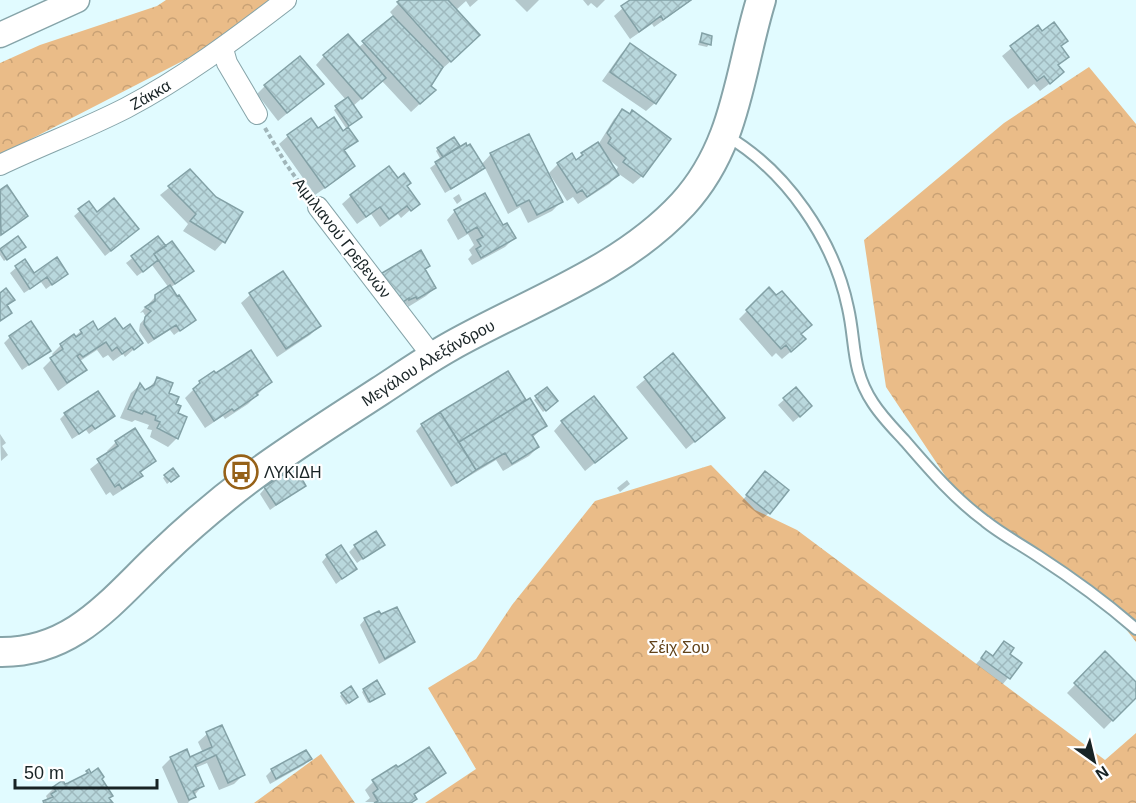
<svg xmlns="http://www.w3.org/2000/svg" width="1136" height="803" viewBox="0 0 1136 803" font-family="Arial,sans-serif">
<defs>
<pattern id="forest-crowns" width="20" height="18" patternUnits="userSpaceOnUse" patternTransform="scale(1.5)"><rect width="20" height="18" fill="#eabc88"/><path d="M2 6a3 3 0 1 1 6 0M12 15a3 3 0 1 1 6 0" fill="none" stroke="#c8a175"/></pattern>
<pattern id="building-cross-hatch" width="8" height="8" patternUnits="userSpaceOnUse" patternTransform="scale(1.5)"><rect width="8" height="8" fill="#b9d8dd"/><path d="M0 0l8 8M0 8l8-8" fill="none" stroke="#9eb9be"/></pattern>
</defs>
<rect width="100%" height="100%" fill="#e1fbff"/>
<path fill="url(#forest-crowns)" d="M166,0H271L204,50L0,155V63L40,45L157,6Z
M1089,67L1136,124V642L1122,624L960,498L886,387L864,240L1004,123Z
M711,465L755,510L797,530L1105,760L1136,733V803H425L476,769L428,688L476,659L512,605L595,501Z
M321,754L355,803H254Z"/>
<path fill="#0003" fill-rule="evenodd" d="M402,0H478L470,7L466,1L456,10L470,44L442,69L441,68L429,86L425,99L411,112L382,81L353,106L358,119L346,128L334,110L346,100L316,65L324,56L358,48L394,17L390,12Z
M515,0H539L527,12Z
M583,0H605L597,8L591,3L588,6Z
M632,0H692L654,27L652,24L630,39L614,16Z
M1037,27L1060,47L1067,56L1057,66L1053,81L1040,91L1034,84L1028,89L1002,56Z
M702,35L709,44L707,47L698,45Z
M630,45L655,103L646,111L602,81L621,54Z
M322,84L278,121L257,94L265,86Z
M622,111L642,176L633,184L619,174L609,184L578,204L573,197L567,201L549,173L558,164L575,161L582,154L598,145L614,119ZM607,158L618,167L615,172Z
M317,130L343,133L356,140L343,152L353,166L345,174L315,195L279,144L288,136Z
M458,146L454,151L481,165L491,154L561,202L552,211L528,223L520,207L508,214L484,166L477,174L445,193L430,168L441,160L436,151L438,149Z
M190,171L215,198L240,213L223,242L215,251L183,231L188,224L160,195Z
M397,180L406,187L418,203L401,218L398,214L380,227L371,214L357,224L342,204L351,196Z
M7,187L26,216L0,236V192Z
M459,194L462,200L457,204L453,198Z
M89,203L97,214L131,235L105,256L74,216Z
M455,211L503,227L514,238L505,247L472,265L468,259L472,255L469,250L474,245L468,234L458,240L447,220Z
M18,238L21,249L4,261L0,255V251Z
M158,238L186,276L170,288L194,320L174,335L170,330L148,344L139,331L140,324L146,317L143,312L140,313L156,296L169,288L152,265L137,276L126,263Z
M24,261L34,275L66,274L46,289L41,282L24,293L10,273Z
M424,270L435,288L426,296L408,307L407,304L400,308L374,282L383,274Z
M769,289L800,334L795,348L782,359L776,353L772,357L739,319Z
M250,295L319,326L310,335L277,357L241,303Z
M81,331H122L141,343L125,357L123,354L113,361L108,355L103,358L97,350L80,361L85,370L76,378L58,391L43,368L54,357L52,354L61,345L74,337Z
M10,337L49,351L22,370L4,343Z
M673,356L723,418L686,449L636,387Z
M214,373L270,382L248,404L225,419L223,416L205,428L185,398L200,383Z
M507,373L525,402L545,426L532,438L538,447L529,456L503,471L496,460L451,487L416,431L422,425Z
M157,379L175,405L177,438L168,447L150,437L152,430L147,429L149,425L135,420L132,422L120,418L131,393L140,385L145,392Z
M547,389L554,404L543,412L534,400Z
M796,389L805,412L793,422L778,405Z
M65,414L113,416L89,434L86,430L72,439L60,419Z
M562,422L625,438L585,471L554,431Z
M0,434L6,443L2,446L8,455L1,461Z
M116,442L154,461L139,474L141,476L132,484L113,496L110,492L106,495L90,469L109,454L107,451Z
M165,476L174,478L167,484L163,478Z
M760,479L769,513L763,518L742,501Z
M627,480L630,484L620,492L617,488Z
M305,485L270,510L260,494L265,488Z
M383,544L357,563L349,552L355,546Z
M327,556L355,569L336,584L322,562Z
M365,619L413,642L407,648L379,664L360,625Z
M1004,643L1007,655L1020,663L1003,684L976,664L986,653L992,657Z
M1105,654L1136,684V696L1104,729L1067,693Z
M364,690L381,696L368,703L362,692Z
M342,694L354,699L346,705L340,696Z
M207,734L243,775L234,784L219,790L207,763L195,768L202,786L188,803H178L162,767L171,758L186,751L189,759L203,753L198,742Z
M306,752L310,759L304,765L270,784L266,776L271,771Z
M444,773L435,781L413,796L411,803L365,802L370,798L365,790L373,782Z
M100,779L111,803H42L48,800L46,796L54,788Z"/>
<path fill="url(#building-cross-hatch)" stroke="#83a1a6" stroke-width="1.5" d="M400,0H448L480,35L451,62L397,2Z
M630,0H691L663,20L661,16L639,32L621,6Z
M393,16L443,67L431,86L436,90L420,104L362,41Z
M1054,22L1068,41L1061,46L1069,57L1058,65L1064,72L1050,84L1044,76L1037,81L1010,46L1038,25L1042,31Z
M702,33L712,36L711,45L700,42Z
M348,34L386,78L362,99L323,55Z
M630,43L676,75L656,104L610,72Z
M300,56L324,84L287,113L264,85Z
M348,97L362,117L349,126L335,106Z
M622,109L630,114L632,110L671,139L643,177L623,162L626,158L608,143L611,138L607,133Z
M334,117L343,131L348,127L358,141L344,150L355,166L325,188L287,135L311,118L318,128Z
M529,134L563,202L537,215L529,200L517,206L490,153Z
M454,137L460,146L443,157L437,148Z
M598,142L619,175L587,197L582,190L577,193L557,163L572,153L576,160L583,155L581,153Z
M466,143L467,146L470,144L485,168L451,189L435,162Z
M389,166L398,178L404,173L411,183L407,186L420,204L411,211L407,206L389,219L380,207L366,217L350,195Z
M190,169L216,197L243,212L225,243L190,221L196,214L168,186Z
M7,185L28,216L1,235L0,190Z
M485,193L503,225L507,223L516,238L481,258L476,249L481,246L477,240L483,237L477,227L467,233L454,210Z
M114,198L139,229L111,251L78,209L89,201L97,212Z
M18,236L26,247L7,260L0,249Z
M158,236L166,246L154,254L158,260L143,272L131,256Z
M172,241L194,271L175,284L154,254Z
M421,250L430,266L425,269L436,288L417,299L416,297L409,300V298L400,304L382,273Z
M57,257L68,274L52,285L47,277L30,289L15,266L25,259L34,273Z
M283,271L321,326L286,349L249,293Z
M170,285L177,296L179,295L196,320L180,331L176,325L154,339L144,324L145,317L151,311L145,307L155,301V295Z
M769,287L776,295L782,291L812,325L801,334L806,339L791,352L786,345L781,349L746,310Z
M6,288L15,300L7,305L12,313L0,321V293Z
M115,318L123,329L130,324L143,343L134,350L132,347L122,354L117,347L112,351L106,342L83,357L80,354L77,356L87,370L67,383L50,358L63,349L60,344L74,334L76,337L82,333L80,330L93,321L98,330Z
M31,321L51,351L29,365L9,336Z
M251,350L272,382L256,393L258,395L234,411L232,409L214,421L193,389L200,383L199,381L214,371L216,373Z
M673,353L725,418L695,442L644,377Z
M508,371L526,400L459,442L440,412Z
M157,377L173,383L169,393L179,397L176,404L181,406L178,413L187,417L178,439L157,428L160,422L155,420L156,416L144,411L142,414L128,409L140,383L145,390L154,385Z
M547,387L558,401L546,411L535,396Z
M796,387L812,406L800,417L783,398Z
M98,391L115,416L95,429L92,425L79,434L64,413Z
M594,396L627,438L595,463L561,421Z
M530,398L547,426L532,435L539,447L512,464L505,453L476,470L459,442Z
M440,412L476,470L457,483L421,424Z
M135,428L156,461L140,472L143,476L122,489L119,484L115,487L97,459L118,446L115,441Z
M295,467L306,486L276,505L264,487Z
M173,468L179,476L171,482L164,475Z
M765,471L789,490L770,514L746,495Z
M376,531L385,545L363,559L354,545Z
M341,545L357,569L342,579L326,555Z
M397,607L415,642L385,659L364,618L379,611L381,614Z
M1004,641L1014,648L1010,654L1022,663L1010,679L981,658L986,651L993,656Z
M1105,651L1136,682V698L1113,721L1074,683Z
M377,680L385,694L370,702L363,689Z
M351,686L358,697L349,703L341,693Z
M222,725L245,775L228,783L216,755L195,765L204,786L193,791L196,797L189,800L170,757L187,749L190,757L212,747L206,732Z
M429,747L446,773L414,794L417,799L411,803H374L378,801L373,793L378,789L372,780L396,765L398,767Z
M306,750L312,759L276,779L271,769Z
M98,768L104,777L102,779L113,796L109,798L113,803H44L43,801L53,797L51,794L56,791L53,787L63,780L65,784L68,783L88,773L86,771L89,769L91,773Z"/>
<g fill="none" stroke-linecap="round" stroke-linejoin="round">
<defs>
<path id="service" d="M725,135C786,170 834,240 848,308C856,343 851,370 873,403C882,417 894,429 905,441C930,470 954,498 985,521C1001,534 1020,544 1038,556C1072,578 1105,602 1136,629"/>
<g id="minor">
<path d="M223,49L227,63L257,114"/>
<path id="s1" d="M0,165C42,145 85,129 126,108C183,78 234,40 286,0"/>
<path d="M318,207L433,357"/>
</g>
<path id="tertiary" d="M0,35L77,0"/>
<g id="secondary">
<path id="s2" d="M0,652C74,653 112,600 161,554C190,526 221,500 253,476C294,446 337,419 380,391C403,376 426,360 451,346C529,302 621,271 683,204C737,145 739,72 761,0"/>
</g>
</defs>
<use href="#service" stroke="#86a4a9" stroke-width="14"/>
<use href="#minor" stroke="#86a4a9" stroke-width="22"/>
<use href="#tertiary" stroke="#86a4a9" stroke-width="27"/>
<use href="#secondary" stroke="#86a4a9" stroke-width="32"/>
<path stroke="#a0b5b9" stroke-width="4" stroke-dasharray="4.5 3" stroke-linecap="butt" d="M265,128L286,164L308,195"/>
<use href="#service" stroke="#fff" stroke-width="10"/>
<use href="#minor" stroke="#fff" stroke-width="20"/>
<use href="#tertiary" stroke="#fff" stroke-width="24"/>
<use href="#secondary" stroke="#fff" stroke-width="28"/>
</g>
<defs>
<symbol id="bus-ring" viewBox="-11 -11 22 22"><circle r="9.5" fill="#fff" stroke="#966118" stroke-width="1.5"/><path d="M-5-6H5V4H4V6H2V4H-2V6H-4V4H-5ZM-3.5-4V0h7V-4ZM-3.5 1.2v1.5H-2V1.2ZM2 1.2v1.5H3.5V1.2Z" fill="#966118"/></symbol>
</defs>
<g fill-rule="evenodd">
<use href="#bus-ring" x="222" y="453" width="38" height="38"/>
</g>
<g text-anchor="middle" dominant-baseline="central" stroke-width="4.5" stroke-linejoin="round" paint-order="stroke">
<g font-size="16" fill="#182325" stroke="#fff">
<text stroke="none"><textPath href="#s1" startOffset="166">Ζάκκα</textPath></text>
<text transform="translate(342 238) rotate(52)">Αιμιλιανού Γρεβενών</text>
<text stroke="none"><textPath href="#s2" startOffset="524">Μεγάλου Αλεξάνδρου</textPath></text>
</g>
<g font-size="16" fill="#182325" stroke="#fff" text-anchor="start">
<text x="264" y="472">ΛΥΚΙΔΗ</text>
</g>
<g font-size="16" fill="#614118" stroke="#fff">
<text x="679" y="647">Σέιχ Σου</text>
</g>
</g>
<g transform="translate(1094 761) rotate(146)" stroke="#ffffff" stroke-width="4.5" paint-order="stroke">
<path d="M0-4.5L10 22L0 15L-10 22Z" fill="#182325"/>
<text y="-9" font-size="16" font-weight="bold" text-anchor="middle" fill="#182325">N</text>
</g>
<path d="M15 779v9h142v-9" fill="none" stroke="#182325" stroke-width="3"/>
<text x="24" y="779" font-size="18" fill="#182325" stroke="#ffffff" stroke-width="4.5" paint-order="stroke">50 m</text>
</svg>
